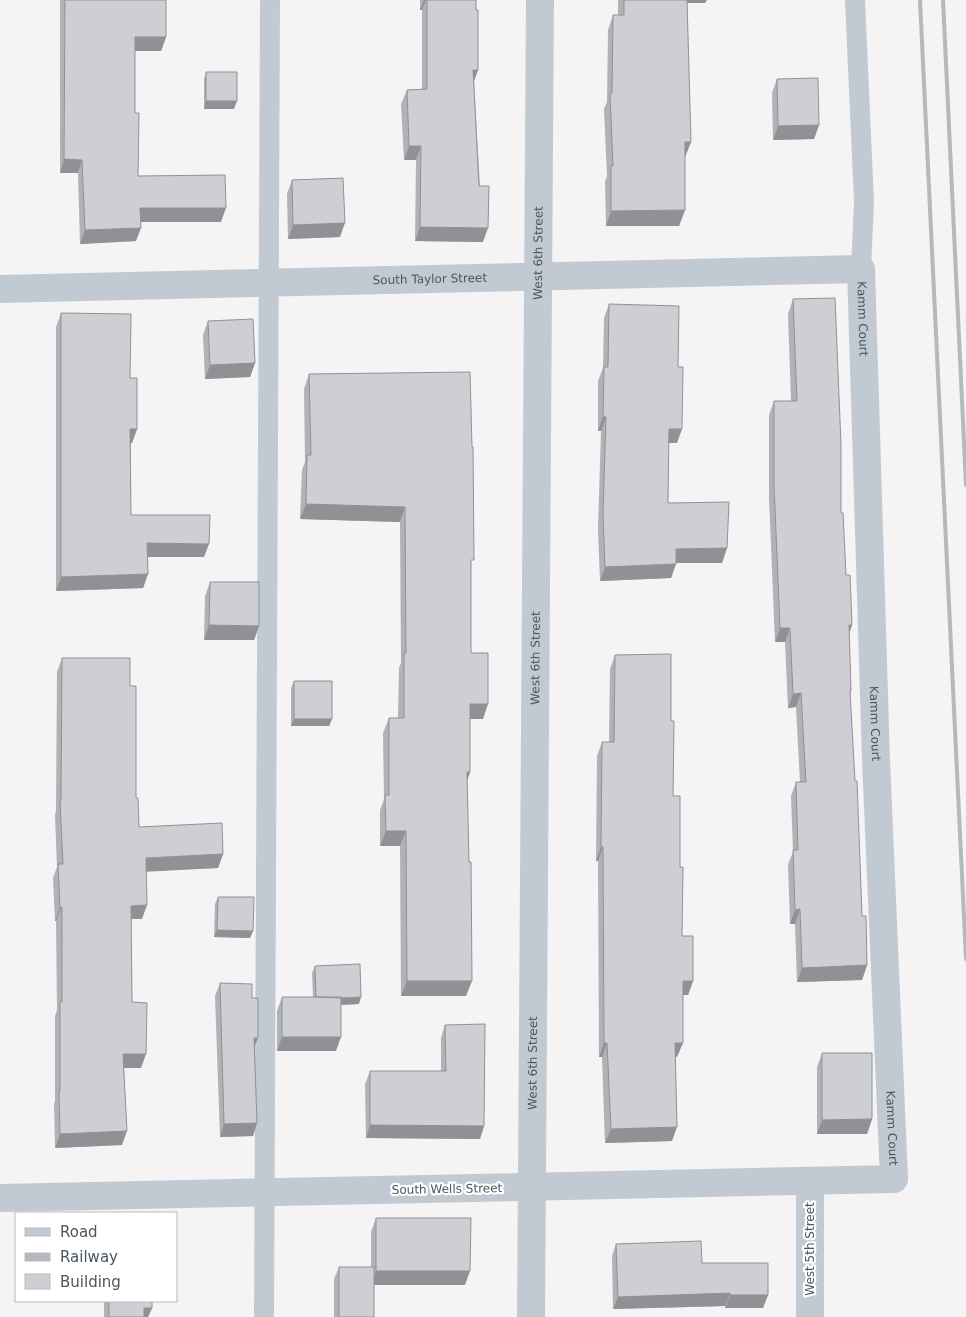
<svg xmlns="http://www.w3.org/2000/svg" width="966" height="1317" viewBox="0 0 966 1317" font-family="'DejaVu Sans',sans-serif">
<rect width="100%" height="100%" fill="#f5f3f3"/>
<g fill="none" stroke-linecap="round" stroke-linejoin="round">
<path stroke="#c1cad2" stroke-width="20" d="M855,0L864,202L861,269
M264,1317L270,0"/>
<g stroke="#c1cad2" stroke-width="28">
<path id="s1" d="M0,289L861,269L876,760L894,1179L0,1198"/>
<path id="s2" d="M531,1317L540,0"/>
<path d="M810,1317V1182"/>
</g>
<path stroke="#b5b8bd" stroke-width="4" d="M920,0L966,959
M943,0L966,485"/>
</g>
<path fill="#b0b2b7" d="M60,0H166V37L161,51H135V113L138,176L221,222H140L136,241L80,244L78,173H60Z
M420,0H476L478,70L474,81L483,242L415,241L416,160H404L401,104L407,90L422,89V10H420Z
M618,0H707L705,3H687L691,142L685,157V210L679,226H606L605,182L607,176L604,109L607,102L608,30L613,15H618Z
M206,72L234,109H204V79Z
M777,79L819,125L814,139L773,140L772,93Z
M292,180L340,237L288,239L287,194Z
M793,299L841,513L846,575L852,625L849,634L851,691L850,694L862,916L867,965L862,980L797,982L795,924H790L788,864L793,852L791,796L796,782H800L796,707L788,708L785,642H775L769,498V415L774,401H791L788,314Z
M609,304L678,367L677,443H668V503L727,548L722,563H676L671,578L600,581L598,529L601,431H598V381L603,368L604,318Z
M61,313L130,378L137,429L132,443H131V515L204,557H147L148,574L143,588L56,591V327Z
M208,321L255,363L250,377L205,379L203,335Z
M309,374L471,568V653L483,719H470V772L467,780L466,996H401L400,846H380V810L384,799L383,733L389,718H398L399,668L401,663L400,522L300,519L302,470L305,462L304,389Z
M210,582L259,626L254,640H204L205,596Z
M615,655L671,721L673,796L680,867L682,936L693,981L688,995H683L677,1057H675L672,1141L605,1143L602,1057H599L598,861H596L597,756L602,742H609L610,669Z
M62,658L130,686L136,798L139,827L223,854L218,868L146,871L142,919H131L132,1002L141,1068H124L122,1145L55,1148L54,1104L55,1101V1016L57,1010L56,921H55L53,878L57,867L55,815L56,811L57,672Z
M294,681L332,719L329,726H291V688Z
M218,897L253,931L250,938L214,937L215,904Z
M315,966L359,1004L341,1005L336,1051H277V1011L282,997H313L312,973Z
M220,983L252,998L255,1047L257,1123L253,1136L220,1137L215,996Z
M445,1025L484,1126L480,1139L366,1138L365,1084L370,1071H441V1038Z
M822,1053L872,1119L867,1134H817V1067Z
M376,1218L465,1285H374V1317H334V1279L339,1267H371V1232Z
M616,1244L702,1263L768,1295L763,1308H725V1306L613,1309L612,1256Z
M104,1301H152V1308L148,1317H104Z"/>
<path fill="#909195" d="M424,0H426L422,10H420Z
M682,0H707L705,3H681Z
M135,37H166L161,51H130Z
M473,70H478L473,84Z
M206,101H237L234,109H204Z
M819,125L814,139L773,140L778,126Z
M685,142H691L685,157L679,158Z
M409,146H421L416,160H404Z
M64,159L82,160L78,173H60Z
M140,208H226L221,222H135Z
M685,210L679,226H606L611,211Z
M345,223L340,237L288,239L293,225Z
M420,227L488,228L483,242L415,241Z
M141,228L136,241L80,244L85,230Z
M255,363L250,377L205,379L210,365Z
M603,417H606L601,431H598Z
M130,429H137L132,443H125Z
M669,429H682L677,443H663Z
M306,504L405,507L400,522L300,519Z
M147,543L209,544L204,557H142Z
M727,548L722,563H671L676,549Z
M676,564L671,578L600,581L605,567Z
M148,574L143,588L56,591L61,577Z
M209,625L259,626L254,640H204Z
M849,625H852L847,639Z
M780,628H790L785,642H775Z
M801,693L796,707L788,708L793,694Z
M470,704H488L483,719H464Z
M294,719H332L329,726H291Z
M467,772H470L465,787Z
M386,831H406L400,846H380Z
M601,847H603L598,861H596Z
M223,854L218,868L141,872L146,858Z
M147,905L142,919H126L131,906Z
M62,907L56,921H55L60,908Z
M800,909L795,924H790L795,910Z
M217,930L253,931L250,938L214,937Z
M867,965L862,980L797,982L802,968Z
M407,981H472L466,996H401Z
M683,981H693L688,995H678Z
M361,997L359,1004L313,1006L316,999Z
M282,1037H341L336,1051H277Z
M254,1038H258L253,1051Z
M604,1043H607L602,1057H599Z
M675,1043H683L677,1057H670Z
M123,1054H146L141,1068H118Z
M872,1119L867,1134H817L822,1120Z
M257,1123L253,1136L220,1137L224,1124Z
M370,1125L484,1126L480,1139L366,1138Z
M677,1127L672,1141L605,1143L611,1129Z
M127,1131L122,1145L55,1148L60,1134Z
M376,1271H470L465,1285H371Z
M730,1293L725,1306L613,1309L618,1297Z
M730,1295H768L763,1308H725Z
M144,1308H152L148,1317H141Z"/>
<path fill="#cdcfd5" stroke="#909195" d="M65,0H166V37H135V113H139L138,176L225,175L226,208H140L141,228L85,230L82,160L64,159Z
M427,0H476V10H478V70H473L479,186H489L488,228L420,227L421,146H409L407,90L427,89Z
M624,0H687L691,142H685V210L611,211V166H613L610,94L612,93L613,15H624Z
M206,72H237V101H206Z
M818,78L819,125L778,126L777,79Z
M343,178L345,223L293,225L292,180Z
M835,298L841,445V513H843L846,575H850L852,625H849L851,691H850L855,781H857L862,916H866L867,965L802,968L800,909L795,910L793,850H798L796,782H806L801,693L793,694L790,628H780L774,484V401H797L793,299Z
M609,304L679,306L678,367H683L682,429H669L668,503L729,502L727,548L676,549V564L605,567L603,515L606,417H603L604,367H608Z
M61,313L131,314L130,378H137V429H130L131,515H210L209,544L147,543L148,574L61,577Z
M253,319L255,363L210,365L208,321Z
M470,372L472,447H473L474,560H471V653H488V704H470V772H467L469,862H471L472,981H407L406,831H386L385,795H389V718H404V653H406L405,507L306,504L307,455H311L309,374Z
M210,582H259V626L209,625Z
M671,654V721H674L673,796H680V867H683L682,936H693V981H683V1043H675L677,1127L611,1129L607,1043H604L603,847H601L602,742H614L615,655Z
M62,658H130V686H136V798H138L139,827L222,823L223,854L146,858L147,905L131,906L132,1002L147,1003L146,1054H123L127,1131L60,1134L59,1091H60V1002H62V907L60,908L58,864H63L60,801H61Z
M294,681H332V719H294Z
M218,897H254L253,931L217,930Z
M360,964L361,997L341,998L316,997L315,966Z
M220,983L252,984V998H258V1038H254L257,1123L224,1124Z
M282,997H341V1037H282Z
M485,1024L484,1126L370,1125V1071H446L445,1025Z
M822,1053H872V1119L822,1120Z
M376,1218H471L470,1271H376Z
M701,1241L702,1263H768V1295H730V1293L618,1297L616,1244Z
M339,1267H374V1317H339Z
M109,1301H152V1308H144V1317H109Z"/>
<g text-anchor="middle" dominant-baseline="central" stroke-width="4.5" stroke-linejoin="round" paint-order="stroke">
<g font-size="12" fill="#4a5661" stroke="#fff">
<text stroke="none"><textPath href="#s2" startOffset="1064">West 6th Street</textPath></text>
<text stroke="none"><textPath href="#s1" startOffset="430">South Taylor Street</textPath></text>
<text stroke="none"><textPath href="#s1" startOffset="911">Kamm Court</textPath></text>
<text stroke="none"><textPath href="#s2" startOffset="659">West 6th Street</textPath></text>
<text stroke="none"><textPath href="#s1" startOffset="1316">Kamm Court</textPath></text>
<text stroke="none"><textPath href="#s2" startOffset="254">West 6th Street</textPath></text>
<text stroke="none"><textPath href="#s1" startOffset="1721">Kamm Court</textPath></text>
<text transform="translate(447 1189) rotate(-1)">South Wells Street</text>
<text transform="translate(810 1249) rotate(-90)">West 5th Street</text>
</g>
</g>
<rect x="15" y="1212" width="162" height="90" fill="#ffffff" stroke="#b7bbc0"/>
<rect x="25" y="1228" width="25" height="8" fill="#c1cad2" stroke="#b7bbc0"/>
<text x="60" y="1237" font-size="15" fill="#4a5661">Road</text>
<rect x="25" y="1253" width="25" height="8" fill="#b5b8bd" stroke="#b7bbc0"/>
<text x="60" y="1262" font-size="15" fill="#4a5661">Railway</text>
<rect x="25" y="1274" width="25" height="15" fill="#cdcfd5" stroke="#b7bbc0"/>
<text x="60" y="1287" font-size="15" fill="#4a5661">Building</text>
</svg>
